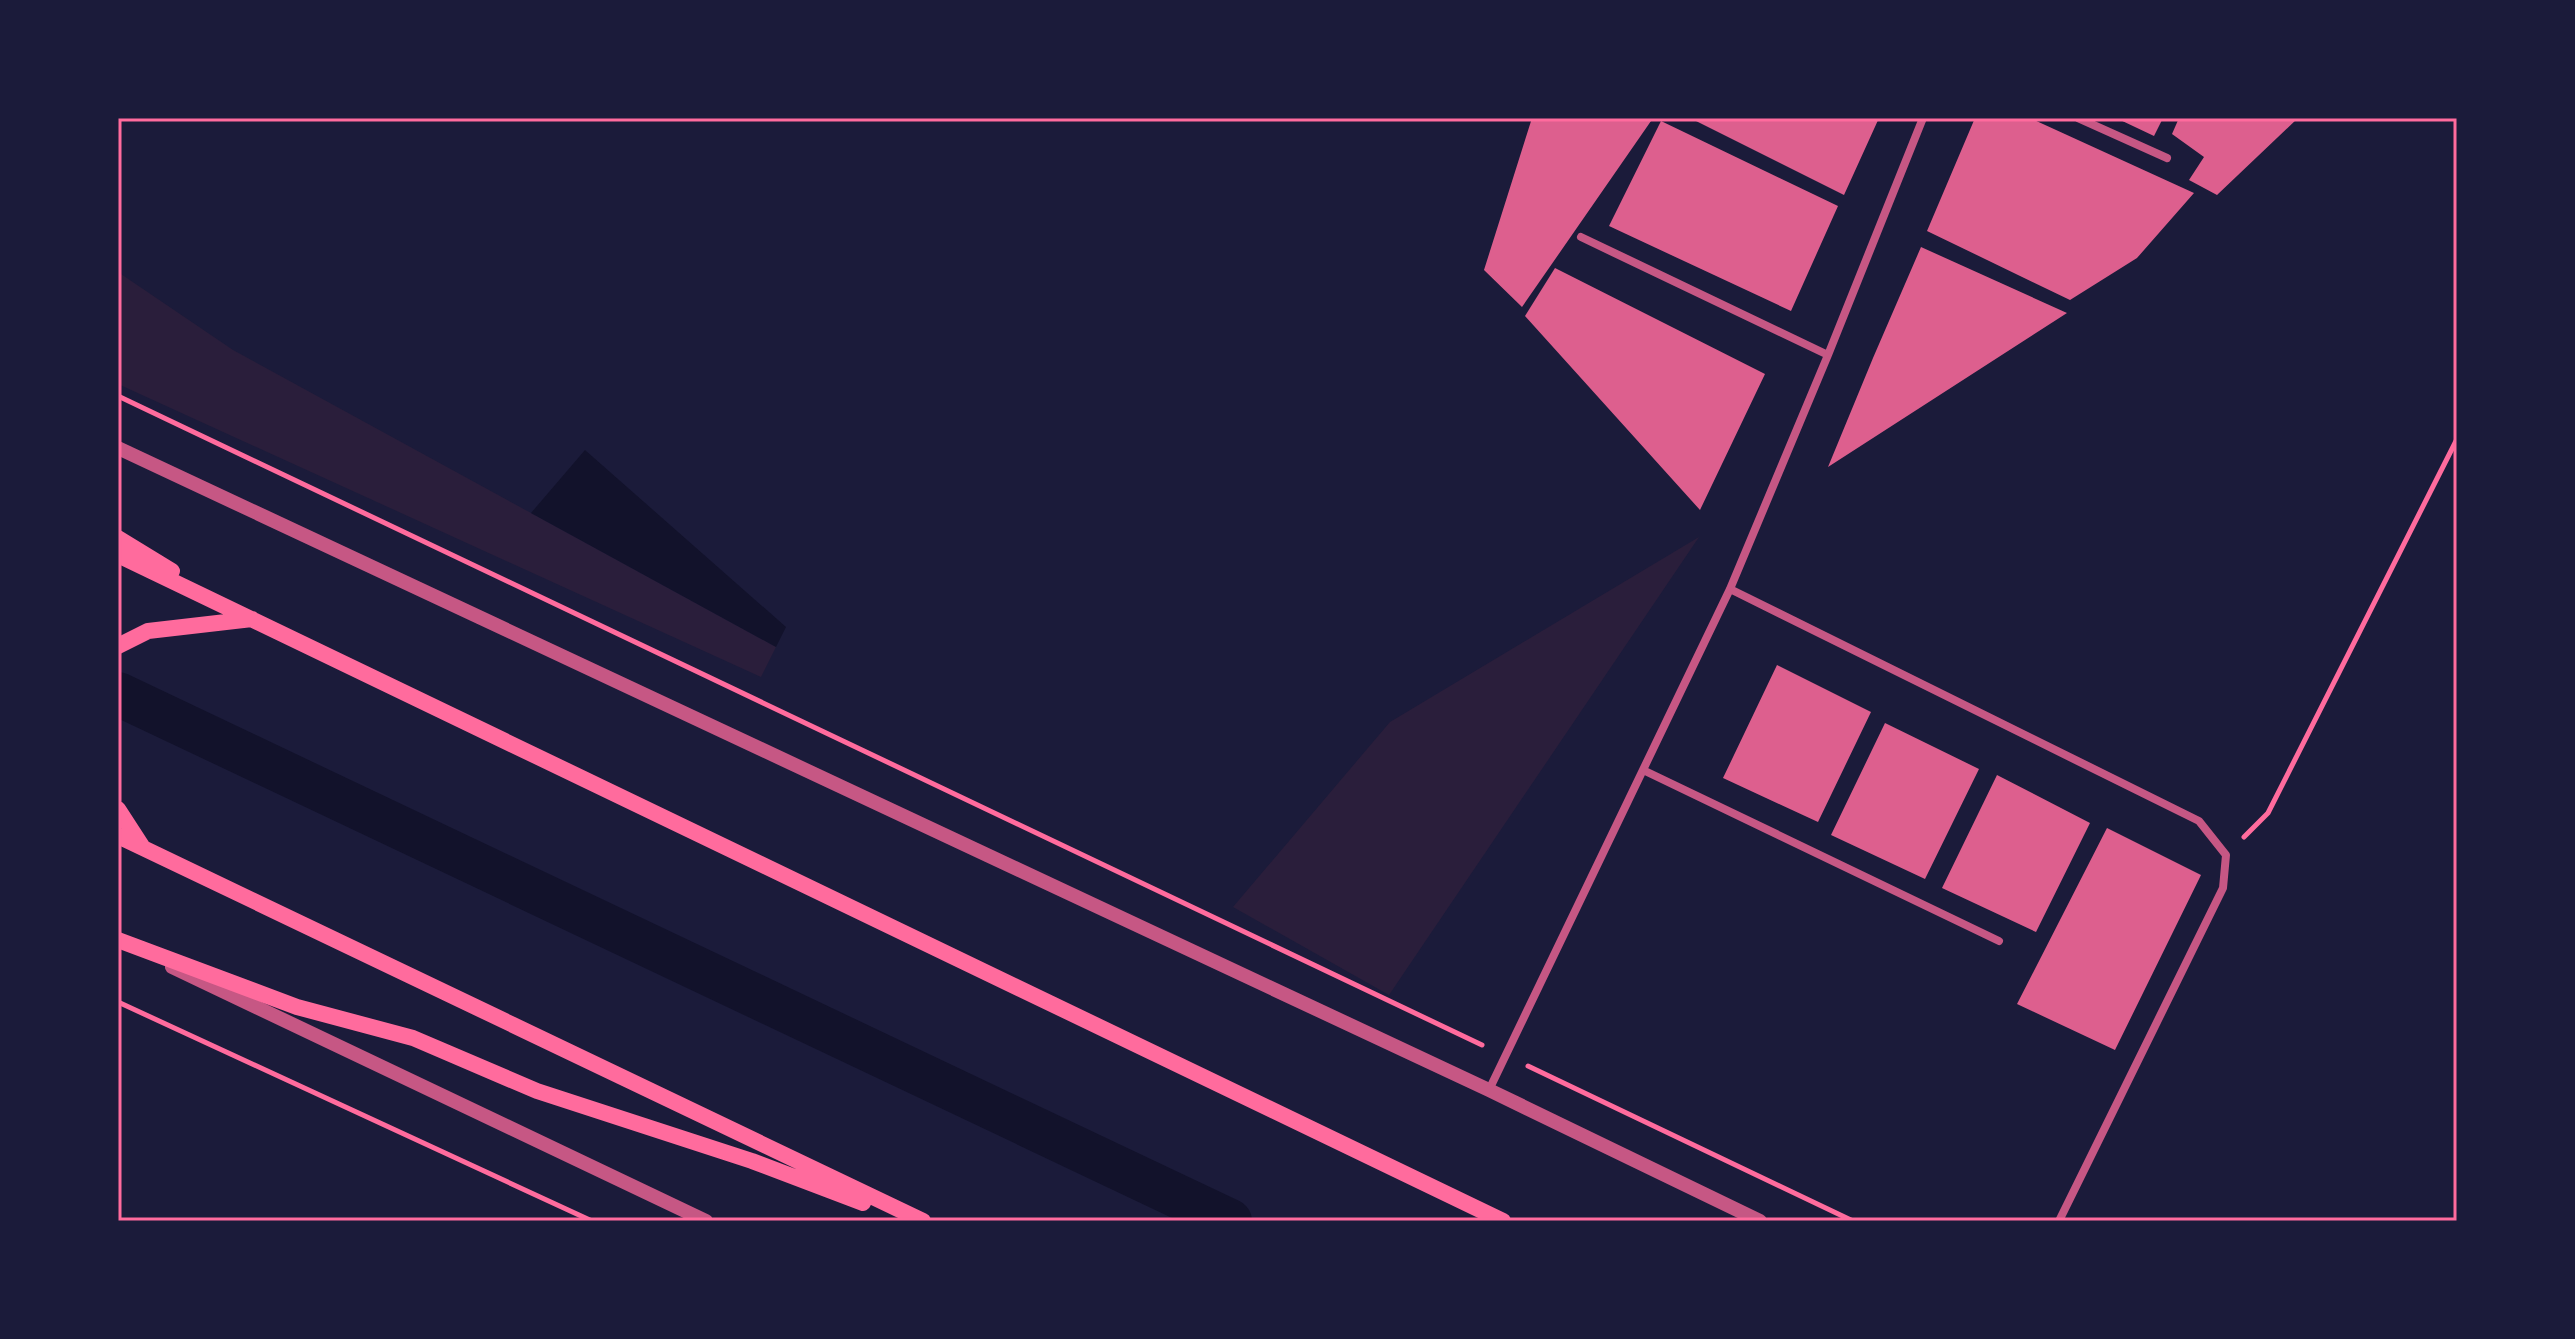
<svg xmlns="http://www.w3.org/2000/svg" width="2575" height="1339" viewBox="0 0 2575 1339" font-family="Jost,sans-serif">
<rect width="100%" height="100%" fill="#1b1b3a"/>
<path fill="#2a1e3b" d="M118,272L233,350L776,647L761,677L118,384Z
M1699,537L1389,995L1233,907L1390,722Z"/>
<path fill="#12122b" d="M585,450L786,627L776,647L531,513Z"/>
<g fill="none" stroke-linecap="round" stroke-linejoin="round">
<path stroke="#12122b" stroke-width="44" d="M118,694L1230,1221"/>
</g>
<path fill="#dd5f8e" d="M1532,118H1647L1651,121L1522,307L1484,270Z
M1690,118H1879L1844,195Z
M1975,118H2030L2194,193L2137,258L2070,300L1927,231Z
M2116,118H2163L2154,136Z
M2179,118H2298L2217,195L2189,180L2204,157L2172,134Z
M1661,121L1838,206L1791,311L1609,226Z
M1921,247L2067,313L1828,467L1873,358Z
M1555,268L1765,374L1700,510L1525,316Z
M1777,665L1871,712L1818,822L1723,778Z
M1885,723L1979,769L1925,879L1831,835Z
M1997,775L2090,823L2036,932L1942,888Z
M2107,828L2201,875L2115,1050L2017,1004Z"/>
<g fill="none" stroke-linecap="round" stroke-linejoin="round">
<path stroke="#ff6b9d" stroke-width="5" d="M118,396L1482,1045
M2244,837L2268,813L2457,439
M118,1002L592,1221
M1528,1066L1853,1221"/>
<path stroke="#c65784" stroke-width="8" d="M2078,118L2167,158
M1581,237L1828,355
M1730,589L2199,821L2226,855L2223,888L2059,1221
M1643,770L1999,941
M1489,1090L1730,589L1828,355L1923,118"/>
<path stroke="#c65784" stroke-width="14" d="M118,448L1489,1090L1760,1221
M172,967L706,1221"/>
<path stroke="#ff6b9d" stroke-width="16" d="M118,538L172,571
M118,555L1503,1221
M118,646L148,631L252,619
M118,809L142,846
M118,836L923,1221
M118,940L297,1007L413,1038L537,1091L752,1161L863,1203"/>
</g>
<rect width="2575" height="1339" fill="none" stroke="#1b1b3a" stroke-width="240"/>
<rect x="120" y="120" width="2335" height="1099" fill="none" stroke="#ff6b9d" stroke-width="3"/>
</svg>
